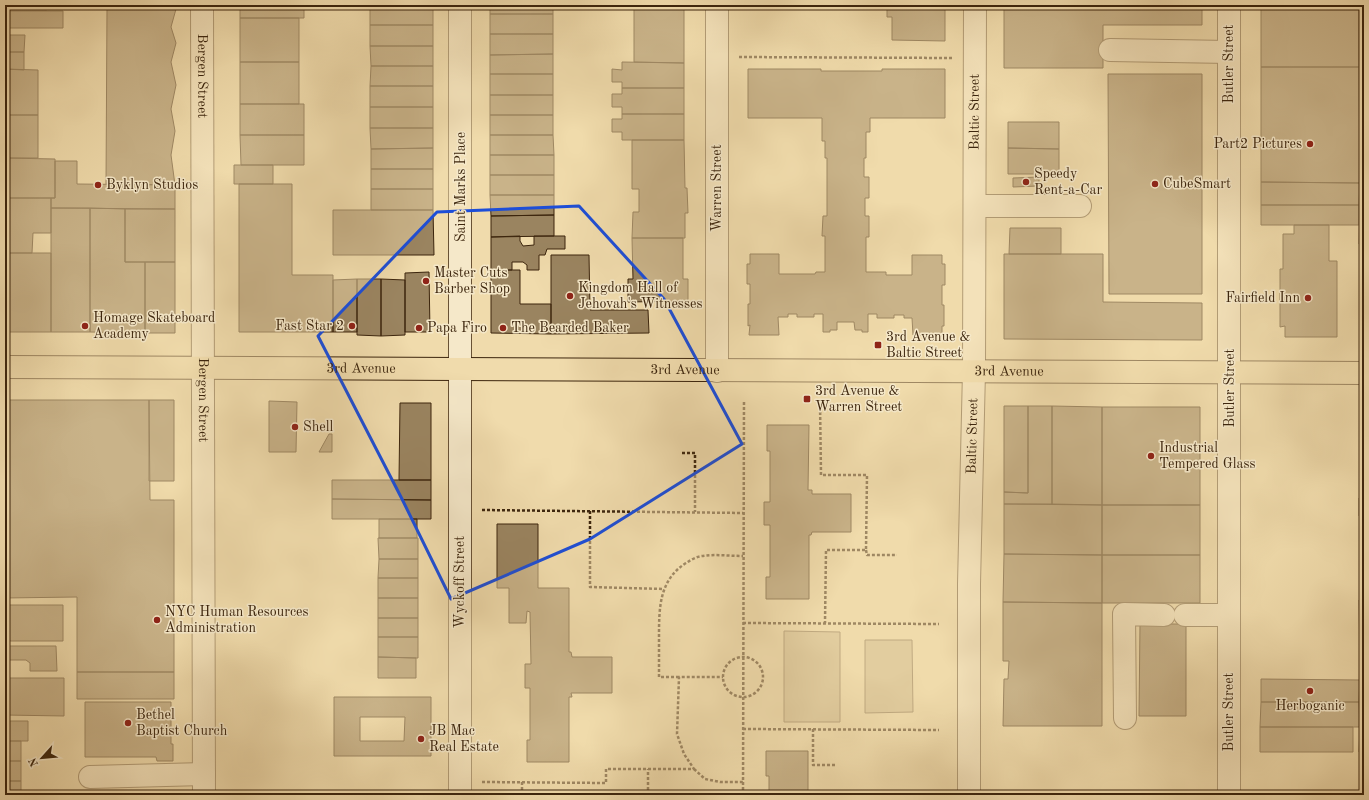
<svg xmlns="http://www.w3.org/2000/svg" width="1369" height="800" viewBox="0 0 1369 800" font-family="'Old Standard TT',serif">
<rect width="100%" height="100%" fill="#f0dbac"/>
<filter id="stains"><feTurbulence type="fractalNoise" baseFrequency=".005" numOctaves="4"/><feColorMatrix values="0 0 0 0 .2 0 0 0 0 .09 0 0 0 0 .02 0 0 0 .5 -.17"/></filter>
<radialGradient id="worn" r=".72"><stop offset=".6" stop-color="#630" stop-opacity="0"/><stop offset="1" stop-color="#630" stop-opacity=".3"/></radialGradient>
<path fill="#d1bc91" stroke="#86704f" d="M5,5H46V11H5Z
M784,631L840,632V722H784Z
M865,640H912L913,712L865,713Z"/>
<path fill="#9a8460" stroke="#3c250d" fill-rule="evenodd" d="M98,5H163V9H176L171,27L176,43L171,62L176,85L171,109L175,131L171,155L175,185L106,184L107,8H98Z
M240,5H304V18H240Z
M370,5H433V25H370Z
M490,5H553V14H490Z
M634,5H684V63L634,62Z
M887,5H945V41L892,40V17H887Z
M1004,5H1202V25H1103V68H1004Z
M1261,5H1359V67H1261Z
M1359,5H1364V28H1359Z
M5,11H63V28H5Z
M490,14H553V34H490Z
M240,18H299V62H240Z
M370,25H433V46H370Z
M1359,28H1364V105H1360Z
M490,34H553V54L490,55Z
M5,35H25L24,52H5Z
M370,46H433V66H371Z
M5,52H24V70L5,69Z
M553,54V74H490V55Z
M240,62H299V104H240Z
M622,62L684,63V88H622V82H612V69L622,70Z
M371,66H433V86H370Z
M1261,67H1359L1360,183L1261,182Z
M5,69L38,70V115H5Z
M748,69H821V71H882V69H945V118H870V132H866V158H864V177H869V198H865V216H869V237H866V272H886V275H912V255H942V264H945V285H942V305H944V326H942V336L913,335L912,318H904V315H894V318H877V314H868V332H862V330H855L854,322H837V330H830V332H823V314H814V317H797V314H788V317H778L779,335H749L750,325L748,326V304H750V284H747V264H750V254H779V274H815L816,272H825V236H822L823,216H827V158H825V141H822V118H748Z
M490,74H553V95H490Z
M1108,74H1202V294H1109Z
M370,86H433V107H370Z
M622,88H684V114H622V107H612V94H622Z
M490,95H553V115H490Z
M240,104H304V135H240Z
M370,107H433V128H370Z
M622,114H684V140H622V132H612V119H622Z
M5,115H38V158H5Z
M490,115H553V135H490Z
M1008,122H1059V149L1008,148Z
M370,128H433V148L371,149Z
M240,135H304V165H241Z
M490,135H553L554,155H490Z
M632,140H684L685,188H687L688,213H685V238H632L633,212H639V189H632Z
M433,148V169H371V149Z
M1008,148L1059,149V174H1008Z
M490,155H554V175H490Z
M5,158L55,159V198H5Z
M55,161H77V184L175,185V209L51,208V198H55Z
M234,165H273V184H234Z
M371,169H433V189H371Z
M490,175H554V195H490Z
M1039,177V186L1013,187V178Z
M1261,182L1360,183L1359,205H1261Z
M239,184H292V275H333V332H239Z
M1360,185H1364V244H1359Z
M371,189H433V210H371Z
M490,195H554V215L491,216Z
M5,198H51V233H33L32,253H5Z
M1261,205H1359V225H1261Z
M51,208H90V332H51Z
M90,208L125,209V262H145V333L90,332Z
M125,209H175V262H125Z
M333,210H433L434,255H333Z
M554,215V236L491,237V216Z
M1294,225H1329V261H1337V337H1285V326L1280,327V269H1283V234H1294Z
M1010,228H1061V254H1009Z
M520,236V241L523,246L534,245V236H565V249H547L545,255H539V270H527V265L523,262H512V270H491V237Z
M632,238H683V279H688V301L628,302V279H633Z
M5,253H51V332H5Z
M1004,254H1103V302L1202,303V340L1004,339Z
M551,255H589L590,310H648L649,333L551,334Z
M145,262H175V333H145Z
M491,270H520V304H551V334L491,333Z
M429,272L430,332H405V273Z
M357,279V332H333V280Z
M357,279H381V336L357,335Z
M381,279L405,280V335L381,336Z
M5,400H149L150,500H174V672H77V597L5,598Z
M149,400H174V481H149Z
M269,401L297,402L296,452H269Z
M400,403H431V480H399Z
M1004,406H1028V493L1004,492Z
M1028,406H1052V504H1004V492L1028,493Z
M1052,406L1102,407V505L1052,504Z
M1102,407H1200V505H1102Z
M767,425H809L808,490H812V494H851V532H812L811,535H809V599H766V577H770V525H764V502H770V451H767Z
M329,434H332V452H319Z
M332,480H431V500L332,499Z
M1359,498H1364V516H1359Z
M332,499L431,500V519H332Z
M1004,504L1102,505V555L1004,554Z
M1102,505H1200V555H1102Z
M379,519H417V538H379Z
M497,524H538V588H569V652H571L572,657H612V693H571L572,697H569V762H527V740H530V688H525V664H531L530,612L527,611L526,623H509V588H497Z
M1362,528H1364V600H1362Z
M378,538H418V559H379Z
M1004,554L1102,555V603L1003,602Z
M1102,555H1200V603H1102Z
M379,559H418V578H378Z
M378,578H418V598H378Z
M378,598H418V618H378Z
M1359,600H1364V659H1360Z
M1003,602L1102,603V726H1003L1004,679H1008L1009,661H1003Z
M9,605H63V641H10L9,639H5V611H9Z
M378,618H418V637H378Z
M1140,624H1186V716H1139Z
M378,637H418V658L378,657Z
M5,646H56L57,671H30V663L26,660H8L5,663Z
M378,657L416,658V678H378Z
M1360,659H1364V727H1360Z
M77,672H174V699H77Z
M5,678H64V716L5,715Z
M1261,679L1360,680L1359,702H1261Z
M334,697H431V756H334ZM360,717H405L404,741H360Z
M85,702H171V744H173V761H157L156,757H85Z
M1261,702H1359L1360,727H1260Z
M5,721H28V741H5Z
M1260,727H1353V752H1260Z
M1360,727H1364V752H1359Z
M5,741H21V761H5Z
M766,751H808V795H769V776H766Z
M5,761H21V781H5Z
M5,781H21V795H5Z"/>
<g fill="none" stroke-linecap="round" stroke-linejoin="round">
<defs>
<g id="minor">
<path id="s1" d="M202,5L204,795"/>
<path d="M717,5V371"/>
<path d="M1229,5V795"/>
<path d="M1110,50L1229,52"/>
<path d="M975,206H1080"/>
<path d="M1185,615H1229"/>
<path d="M1125,718L1124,614L1164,615"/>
<path d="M90,777L204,774"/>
<path d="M460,795V5"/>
<path id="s2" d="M969,795V584L974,371L975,5"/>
</g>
<g id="major">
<path id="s3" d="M5,367L1364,373"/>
</g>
</defs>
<use href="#minor" stroke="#695235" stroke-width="24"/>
<use href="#major" stroke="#3c250d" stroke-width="24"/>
<path stroke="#3c250d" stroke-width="2.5" stroke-dasharray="3 2" stroke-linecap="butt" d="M739,57L952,58
M820,402L821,475H867L866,550H826L825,623
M682,453H695V512
M482,510L743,513
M590,511V587L664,589
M866,550L867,555H897
M743,623L939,624
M723 677a20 20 0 1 1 40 0a20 20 0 1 1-40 0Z
M679,677H659C659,664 659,650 659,637C659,608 659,580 686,563C691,560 697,556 703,556C716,554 730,556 743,556
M743,729L939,730
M813,729V765H835
M694,769L705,779L720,782H743
M482,782L606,783V769H694L684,754L677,734L679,677H723
M522,795V782
M648,795V769
M743,795L744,400"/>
<use href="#minor" stroke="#f5e8c9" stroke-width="22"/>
<use href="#major" stroke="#f0dbac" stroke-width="22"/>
</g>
<path d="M0 0H1369V800H0ZM579,206L664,299L742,444L590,539L451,599L402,499L318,336L437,212Z" fill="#f0dbac" fill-opacity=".55" fill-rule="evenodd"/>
<path fill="none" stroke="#1d4ed8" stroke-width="3" stroke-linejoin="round" d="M579,206L664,299L742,444L590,539L451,599L402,499L318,336L437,212Z"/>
<g fill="#8f2418" stroke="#f5e8c9" stroke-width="1.5">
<circle cx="1310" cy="144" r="4"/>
<circle cx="1026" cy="182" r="4"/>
<circle cx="1155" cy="184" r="4"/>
<circle cx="98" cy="185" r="4"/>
<circle cx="426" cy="281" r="4"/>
<circle cx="570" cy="296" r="4"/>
<circle cx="1308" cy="298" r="4"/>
<circle cx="85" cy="326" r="4"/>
<circle cx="352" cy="326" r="4"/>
<circle cx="419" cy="328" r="4"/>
<circle cx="503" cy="328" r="4"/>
<rect x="874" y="341" width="8" height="8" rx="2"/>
<rect x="803" y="395" width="8" height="8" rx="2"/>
<circle cx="295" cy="427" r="4"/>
<circle cx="1151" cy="456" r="4"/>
<circle cx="157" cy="620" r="4"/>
<circle cx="1310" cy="691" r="4"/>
<circle cx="128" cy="723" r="4"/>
<circle cx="421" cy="739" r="4"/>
</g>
<g text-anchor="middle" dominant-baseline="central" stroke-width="3" stroke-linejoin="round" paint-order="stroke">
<g font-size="14" fill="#3c250d" stroke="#f5e8c9">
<text transform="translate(1229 64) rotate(-90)">Butler Street</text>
<text stroke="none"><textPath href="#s1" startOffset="71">Bergen Street</textPath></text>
<text stroke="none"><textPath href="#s2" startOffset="683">Baltic Street</textPath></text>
<text transform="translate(461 187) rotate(-90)">Saint Marks Place</text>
<text transform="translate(717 188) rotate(-90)">Warren Street</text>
<text stroke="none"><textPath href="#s3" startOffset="356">3rd Avenue</textPath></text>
<text stroke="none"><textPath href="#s3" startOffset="680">3rd Avenue</textPath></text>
<text stroke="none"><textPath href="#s3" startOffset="1004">3rd Avenue</textPath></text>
<text transform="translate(1230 388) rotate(-90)">Butler Street</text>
<text stroke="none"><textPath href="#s1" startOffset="395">Bergen Street</textPath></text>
<text stroke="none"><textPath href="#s2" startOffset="359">Baltic Street</textPath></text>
<text transform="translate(460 582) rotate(-90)">Wyckoff Street</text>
<text transform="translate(1229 712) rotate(-90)">Butler Street</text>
</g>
<g font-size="14" fill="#3c250d" stroke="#f5e8c9" text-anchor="start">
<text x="1302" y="144" text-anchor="end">Part2 Pictures</text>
<text x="1034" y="174">Speedy<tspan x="1034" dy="16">Rent-a-Car</tspan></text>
<text x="1163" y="184">CubeSmart</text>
<text x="106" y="185">Byklyn Studios</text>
<text x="434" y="273">Master Cuts<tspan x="434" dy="16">Barber Shop</tspan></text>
<text x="578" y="288">Kingdom Hall of<tspan x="578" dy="16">Jehovah's Witnesses</tspan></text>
<text x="1300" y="298" text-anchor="end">Fairfield Inn</text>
<text x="93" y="318">Homage Skateboard<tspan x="93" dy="16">Academy</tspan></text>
<text x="344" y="326" text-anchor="end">Fast Star 2</text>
<text x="427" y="328">Papa Firo</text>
<text x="511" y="328">The Bearded Baker</text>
<text x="886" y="337">3rd Avenue &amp;<tspan x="886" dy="16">Baltic Street</tspan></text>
<text x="815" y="391">3rd Avenue &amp;<tspan x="815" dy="16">Warren Street</tspan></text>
<text x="303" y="427">Shell</text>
<text x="1159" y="448">Industrial<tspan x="1159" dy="16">Tempered Glass</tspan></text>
<text x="165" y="612">NYC Human Resources<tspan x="165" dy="16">Administration</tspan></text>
<text x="1310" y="706" text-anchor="middle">Herboganic</text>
<text x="136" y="715">Bethel<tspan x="136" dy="16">Baptist Church</tspan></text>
<text x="429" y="731">JB Mac<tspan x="429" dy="16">Real Estate</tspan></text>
</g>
</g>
<rect width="1369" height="800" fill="none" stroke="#f0dbac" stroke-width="20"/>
<rect x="6" y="6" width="1357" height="788" fill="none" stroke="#3c250d" stroke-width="2"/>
<rect x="10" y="10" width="1349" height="780" fill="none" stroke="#3c250d"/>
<g transform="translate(42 758) rotate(243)" stroke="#f5e8c9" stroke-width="3" paint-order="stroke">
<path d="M0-3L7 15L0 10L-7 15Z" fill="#3c250d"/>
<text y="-6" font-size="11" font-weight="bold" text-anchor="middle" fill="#3c250d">N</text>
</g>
<rect width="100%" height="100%" filter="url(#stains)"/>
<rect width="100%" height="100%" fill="url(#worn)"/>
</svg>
